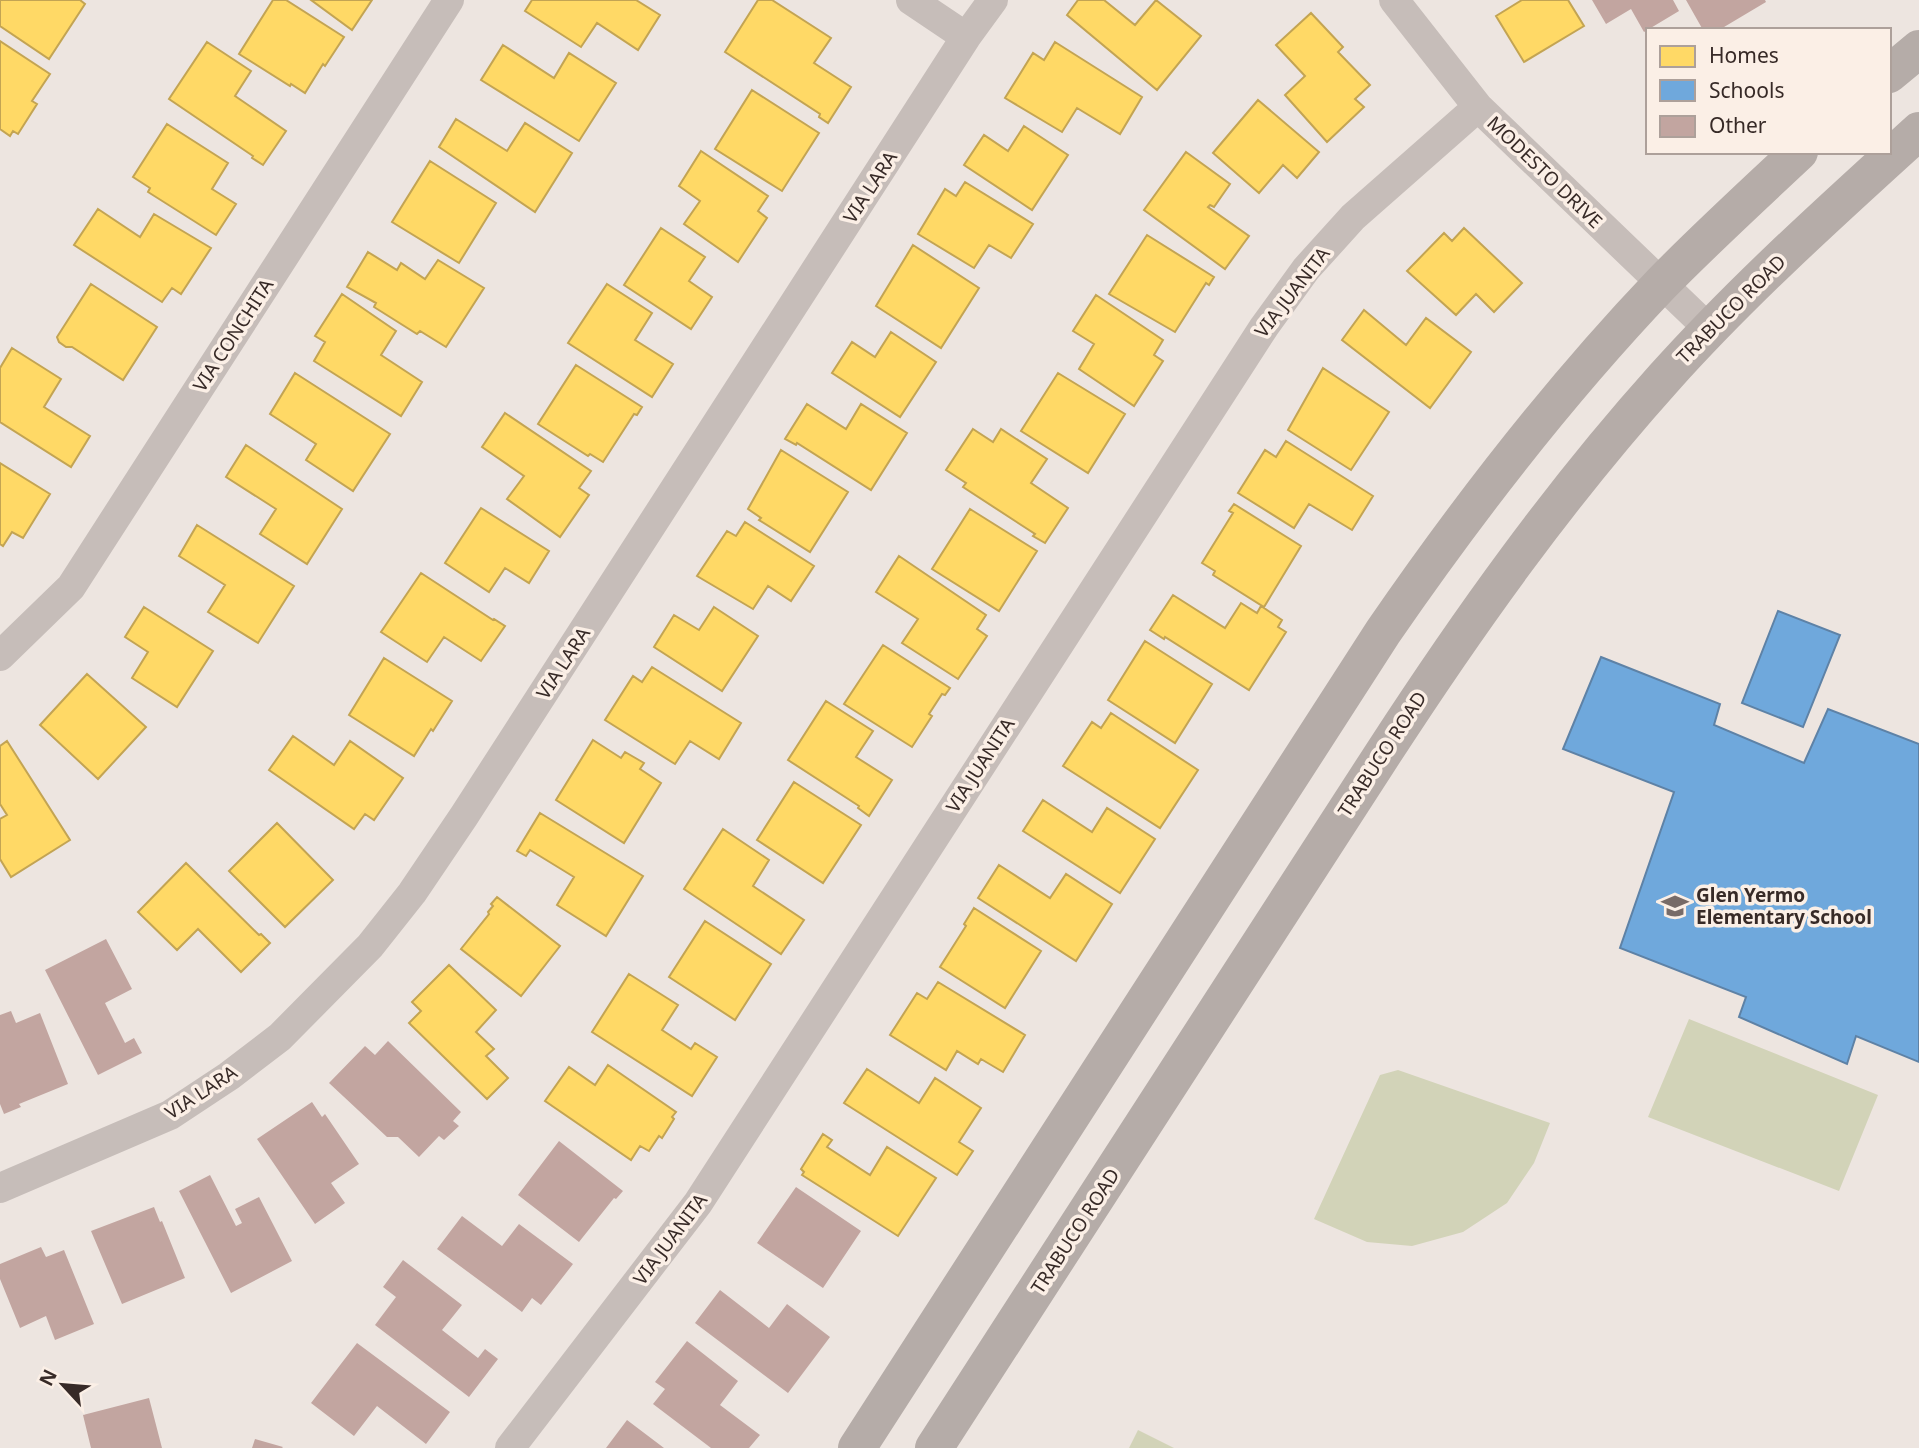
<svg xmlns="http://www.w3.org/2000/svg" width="1919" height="1448" viewBox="0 0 1919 1448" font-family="'Noto Sans',sans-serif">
<rect width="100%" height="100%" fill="#ede5e0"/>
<path fill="#d2d3b8" d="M1689,1019L1878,1095L1839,1191L1648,1117Z
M1398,1070L1550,1123L1534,1163L1507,1203L1463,1232L1412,1246L1367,1242L1314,1219L1380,1075Z
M1138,1430L1174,1448H1129Z"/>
<path fill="#ffd966" stroke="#c3a453" stroke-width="2" d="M0,0H80L85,4L49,59L0,26Z
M273,0H286L344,37L325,66L323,64L305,93L291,84L290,86L239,54Z
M311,0H372L352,30Z
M532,0H636L660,15L638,50L597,23L581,47L525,11Z
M758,0H772L831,38L814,63L851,87L828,123L819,117L820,114L725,52Z
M1078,0H1104L1135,25L1156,0L1201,36L1157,90L1067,15Z
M1568,0L1584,26L1524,62L1496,16L1522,0Z
M1311,13L1343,47L1338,52L1370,85L1355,99L1364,107L1327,142L1285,95L1305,76L1276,45Z
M0,41L50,74L32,101L37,104L18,134L13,131L10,136L0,129Z
M207,42L251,71L235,96L286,131L263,165L252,158L253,156L169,99Z
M1055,42L1142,97L1120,134L1077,108L1062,132L1005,98L1033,53L1044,60Z
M503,45L554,78L569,53L616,83L579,141L481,80Z
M752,90L819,133L782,191L715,149Z
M1258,100L1319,152L1297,178L1283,165L1259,193L1213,153Z
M456,119L507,151L525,123L572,153L535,212L439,147Z
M167,124L228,163L212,189L236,204L216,235L148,192L150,188L133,177Z
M1024,126L1068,155L1032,210L964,165L984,135L1008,151Z
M701,151L768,196L758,211L767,218L738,262L684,224L700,201L679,186Z
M1186,152L1230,184L1214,207L1210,205L1208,207L1249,236L1225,269L1144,210Z
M430,161L496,203L459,263L392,222Z
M965,182L1033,224L1011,258L989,245L974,268L918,234L945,189L956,196Z
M98,209L140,237L154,214L211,248L181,294L172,288L162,302L74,245Z
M661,228L705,257L689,281L712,297L691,329L624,285Z
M1464,228L1522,283L1494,312L1476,294L1456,315L1407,271L1444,233L1452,241Z
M1147,235L1214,277L1209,285L1206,283L1175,332L1109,294Z
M913,245L979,288L941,348L876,306Z
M368,252L397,270L401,263L425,279L438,260L484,288L446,347L420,331L417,334L374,307L376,303L347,287Z
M91,284L157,327L123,380L72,347H66L59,342L57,337Z
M607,284L652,313L635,340L673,364L652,397L568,343Z
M342,294L396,331L381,355L422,382L401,416L314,361L325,342L315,336Z
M1096,295L1163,340L1154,355L1163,361L1134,406L1079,369L1094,344L1073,331Z
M1364,310L1406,345L1426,318L1471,352L1430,408L1342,340Z
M891,332L936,362L900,417L832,373L852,342L875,357Z
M12,348L61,379L44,407L90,436L71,467L0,422V368Z
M576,365L642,407L637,415L634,414L603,462L590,454L588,456L538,424Z
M1323,368L1389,412L1351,470L1288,430Z
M295,373L390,434L353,491L306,460L316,444L270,414Z
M1058,373L1125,414L1088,473L1021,431Z
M807,404L846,429L861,404L907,433L871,490L797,443L796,445L785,439Z
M505,413L591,471L579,488L589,495L560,537L507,499L524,476L482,447Z
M973,429L993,442L1001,429L1047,459L1031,483L1068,508L1045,543L1033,536L1035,534L963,487L966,483L946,470Z
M1286,441L1373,496L1352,530L1309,504L1294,528L1238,493L1265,450L1276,457Z
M246,445L342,509L307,564L260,534L276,509L226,477Z
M781,450L848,492L810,552L759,520L761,518L748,509Z
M0,463L50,494L23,538L12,532L3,546L0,544Z
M1234,504L1301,546L1264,607L1213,575L1215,571L1202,563L1233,513L1229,511Z
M481,508L549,551L529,583L505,568L489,592L445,563Z
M970,509L1037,551L999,611L932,569Z
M745,522L814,566L791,601L768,586L753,609L697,576L727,531L736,536Z
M197,525L294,586L258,643L208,612L225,585L179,556Z
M899,556L986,615L977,629L987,636L958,679L902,643L918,619L876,592Z
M421,573L493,620L494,619L505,626L481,661L444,637L427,662L381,632Z
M1173,595L1225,628L1241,603L1257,613L1261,606L1282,620L1278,627L1286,632L1249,690L1165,637L1164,639L1150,630Z
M144,607L213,651L177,707L132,678L148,652L125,637Z
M714,607L758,636L722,691L654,647L674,615L699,630Z
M1145,641L1212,684L1175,743L1108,700Z
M883,645L950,688L945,695L942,694L929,714L932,716L912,747L844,704Z
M384,658L452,701L433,731L431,729L414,756L349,715Z
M652,667L741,723L719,759L690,741L675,764L605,720L633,676L642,682Z
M87,674L146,727L98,779L40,725Z
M826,701L873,731L856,757L892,780L869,816L858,808L859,806L788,760Z
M1111,713L1198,770L1160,828L1063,766L1092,722L1101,728Z
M293,736L334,765L350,741L403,778L374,820L365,814L354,829L269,770Z
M593,740L621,758L625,752L644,763L640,769L661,783L624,843L556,800Z
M7,741L70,840L11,877L0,859V819L7,815L0,804V746Z
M794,782L861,825L823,883L757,840Z
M1043,800L1092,832L1107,808L1155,839L1120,893L1023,831Z
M540,813L643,876L606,936L557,905L574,877L530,850L526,856L517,851Z
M277,823L333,880L285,927L229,871Z
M723,829L769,860L753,886L804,920L781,954L684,889Z
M186,863L259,935L261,934L270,943L241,972L198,929L177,950L138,912Z
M999,865L1050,898L1066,874L1112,904L1076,961L978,898Z
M497,897L560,946L521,996L461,949L489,914L488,912L493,906L491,904Z
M974,908L1041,951L1005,1008L940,967L966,926L964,924Z
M705,921L771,964L735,1020L669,977Z
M449,965L496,1010L476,1032L494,1049L486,1056L508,1078L487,1099L409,1023L421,1011L412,1002Z
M629,974L678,1005L662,1030L691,1049L695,1043L717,1057L692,1096L592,1032Z
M938,982L1025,1035L1003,1072L981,1059L978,1064L957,1051L946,1070L890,1035L917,993L927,999Z
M608,1065L676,1112L672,1117L674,1119L662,1138L659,1136L649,1151L640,1146L631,1160L545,1101L569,1067L595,1085Z
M867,1069L919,1103L935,1078L981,1108L959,1142L973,1151L957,1175L844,1103Z
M823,1134L832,1140L827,1147L870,1175L887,1147L936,1178L898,1236L802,1175L804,1172L801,1169Z"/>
<path fill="#6fa8dc" stroke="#5e82a6" stroke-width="2" d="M1778,611L1840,635L1803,727L1742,703Z
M1601,657L1720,704L1714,725L1804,763L1828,709L1919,744V1062L1856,1036L1847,1064L1739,1017L1746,997L1620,948L1674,792L1563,749Z"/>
<path fill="#c2a5a0" d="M1592,0H1673L1679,11L1644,32L1631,9L1606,24Z
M1686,0H1765L1766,2L1719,30H1703Z
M106,939L132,989L105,1003L125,1043L134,1038L142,1053L98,1075L45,970Z
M11,1011L16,1023L40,1013L68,1084L19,1104L21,1107L4,1114L0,1104V1015Z
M388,1041L461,1112L453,1121L459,1126L444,1140L439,1136L419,1157L398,1137H387L329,1083L365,1046L375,1055Z
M312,1102L322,1117L325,1114L359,1164L331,1183L345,1203L315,1224L257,1139Z
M559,1141L623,1191L616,1199L614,1198L579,1242L518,1195Z
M210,1175L236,1226L242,1223L235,1209L259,1197L292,1261L231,1293L179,1191Z
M796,1187L861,1231L823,1288L757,1243Z
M154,1207L160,1222L162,1221L185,1278L122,1304L91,1231Z
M462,1216L502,1246L519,1224L573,1264L541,1305L532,1298L522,1312L437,1249Z
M41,1247L46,1257L64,1250L94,1324L55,1340L46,1316L20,1328L0,1279V1264Z
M403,1260L462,1305L442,1330L478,1358L485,1349L498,1359L469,1397L375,1325L396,1297L383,1287Z
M720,1290L769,1328L787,1304L830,1337L788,1393L695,1323Z
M687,1341L738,1381L720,1405L760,1435L749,1448H711L653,1404L665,1389L655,1382Z
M357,1343L450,1412L426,1444L377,1406L354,1436L311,1403Z
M149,1398L162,1448H91L83,1415Z
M627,1420L664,1448H606Z
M255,1439L283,1447L282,1448H252Z"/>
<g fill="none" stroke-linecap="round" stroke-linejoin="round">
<path stroke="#c6bdb9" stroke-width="30" d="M911,0L966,37
M1394,0L1478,107L1710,330
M0,656L71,587L449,0
M0,1188L170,1115L229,1076L280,1037L370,946L412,893L464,816L966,37L993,0
M510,1448L698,1203L1264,327L1306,269L1353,217L1478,107"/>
<path stroke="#b5aca8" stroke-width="38" d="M1889,74L1919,49
M857,1448L1383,632C1467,510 1558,392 1661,284C1705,239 1752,196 1799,152
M934,1448L1384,752C1469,621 1559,495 1664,378C1743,290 1831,211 1919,131"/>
</g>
<defs>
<symbol id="school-bare" viewBox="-9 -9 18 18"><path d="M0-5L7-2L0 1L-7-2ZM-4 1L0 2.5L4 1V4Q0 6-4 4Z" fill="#776b68" stroke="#fbefe6" stroke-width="2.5" paint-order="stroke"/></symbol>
</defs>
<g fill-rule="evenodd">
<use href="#school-bare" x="1656" y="887" width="38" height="38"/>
</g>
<g text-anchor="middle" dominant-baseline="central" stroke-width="7" stroke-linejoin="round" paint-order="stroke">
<g font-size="19" fill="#372a27" stroke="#fbefe6">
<text transform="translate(1545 172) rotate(44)">MODESTO DRIVE</text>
<text transform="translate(870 187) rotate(-57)">VIA LARA</text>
<text transform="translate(1292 292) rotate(-52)">VIA JUANITA</text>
<text transform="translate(1731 309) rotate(-45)">TRABUCO ROAD</text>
<text transform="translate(233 335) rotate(-57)">VIA CONCHITA</text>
<text transform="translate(563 663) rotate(-57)">VIA LARA</text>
<text transform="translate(1382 754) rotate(-57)">TRABUCO ROAD</text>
<text transform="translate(980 765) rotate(-57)">VIA JUANITA</text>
<text transform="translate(201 1092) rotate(-33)">VIA LARA</text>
<text transform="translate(1075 1231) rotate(-57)">TRABUCO ROAD</text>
<text transform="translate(670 1239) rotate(-53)">VIA JUANITA</text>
</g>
<g font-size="19" font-weight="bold" fill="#372a27" stroke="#fbefe6" text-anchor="start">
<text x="1696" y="895">Glen Yermo<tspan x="1696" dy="22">Elementary School</tspan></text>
</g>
</g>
<rect x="1646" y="28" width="245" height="126" fill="#fbefe6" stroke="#ada09a" stroke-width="2"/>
<rect x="1660" y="46" width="35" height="21" fill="#ffd966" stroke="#ada09a" stroke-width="2"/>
<text x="1709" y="63" font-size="21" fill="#372a27">Homes</text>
<rect x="1660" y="80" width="35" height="21" fill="#6fa8dc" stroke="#ada09a" stroke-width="2"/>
<text x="1709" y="98" font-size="21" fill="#372a27">Schools</text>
<rect x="1660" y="116" width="35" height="21" fill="#c2a5a0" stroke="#ada09a" stroke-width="2"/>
<text x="1709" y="133" font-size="21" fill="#372a27">Other</text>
<g transform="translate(63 1385) rotate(296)" stroke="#fbefe6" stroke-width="5" paint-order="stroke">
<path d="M0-5L12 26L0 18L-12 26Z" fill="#372a27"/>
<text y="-10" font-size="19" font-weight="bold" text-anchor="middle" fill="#372a27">N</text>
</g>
</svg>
